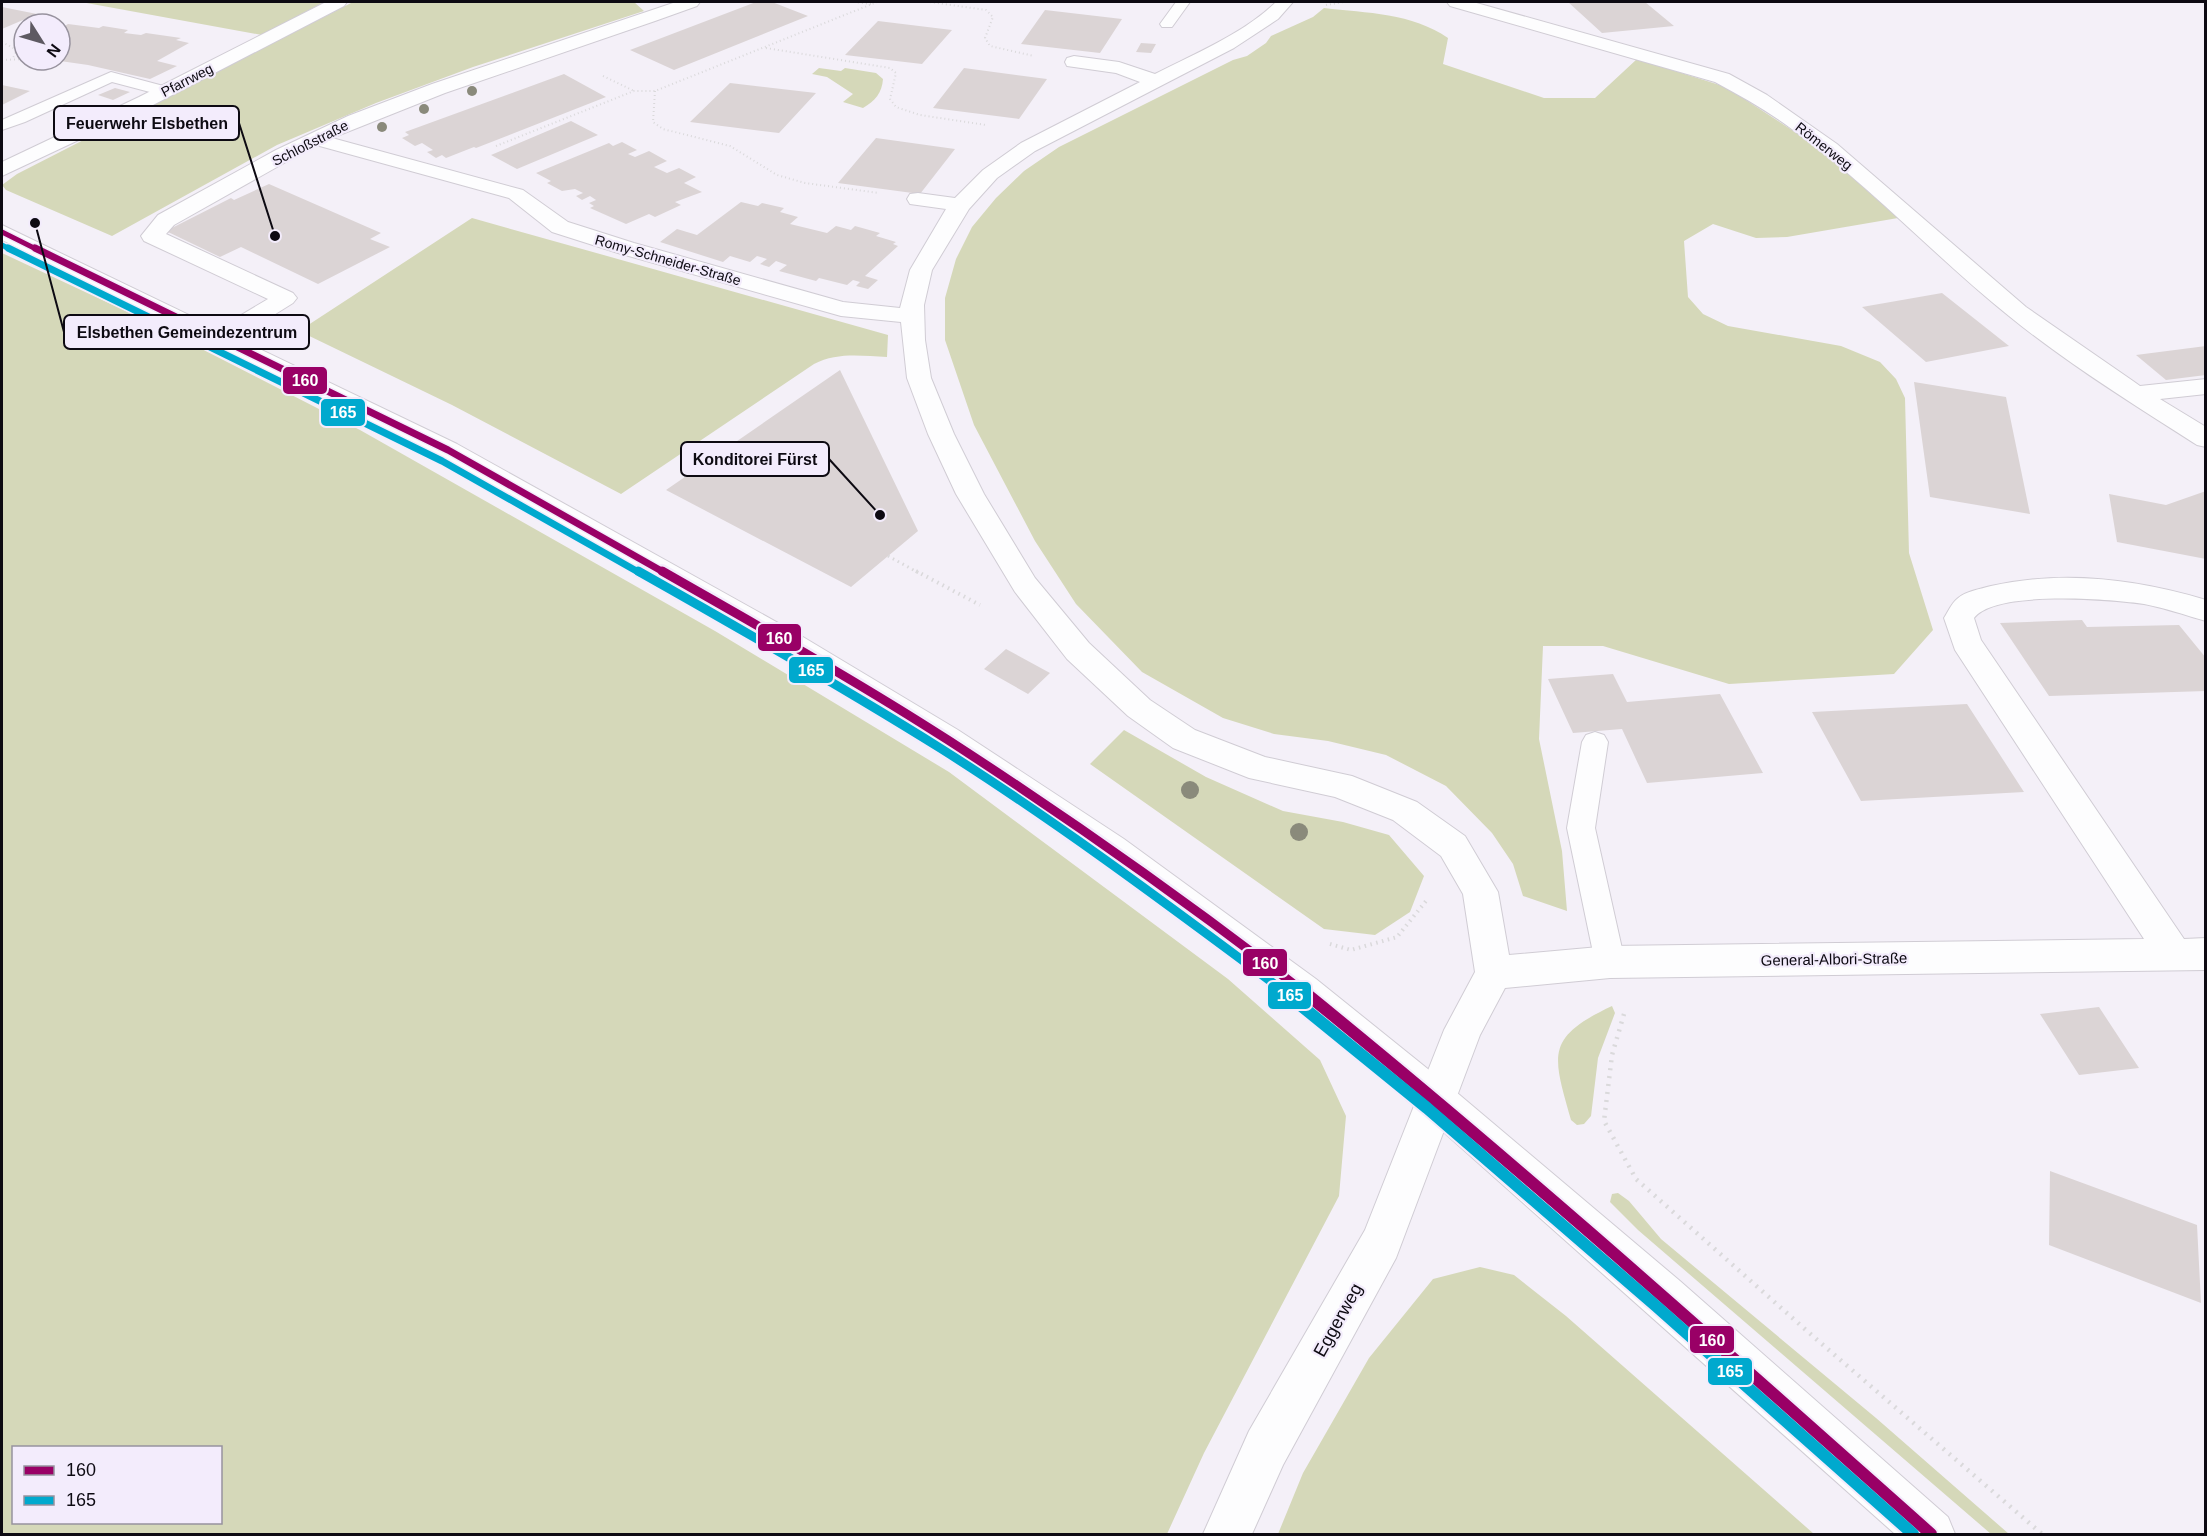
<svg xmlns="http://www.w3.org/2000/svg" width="2207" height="1536" viewBox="0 0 2207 1536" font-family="Arial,sans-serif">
<rect width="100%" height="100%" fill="#f4f0f8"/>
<path fill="#d5d8b9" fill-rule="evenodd" d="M81,2H324L262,35Z
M353,2H634L644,11L473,67L376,103L277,145L112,236L6,190L2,185L17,174Z
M1324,8C1367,13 1412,13 1448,38L1443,64L1544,98H1595L1637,59L1726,87L1818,147L1898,218L1787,237L1756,238L1713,224L1684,241L1688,297L1703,314L1728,326L1841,346L1880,362L1896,379L1905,398L1909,553L1933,630L1894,674L1729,684L1603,646H1543L1539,739L1562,851L1567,911L1523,896L1513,864L1492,833L1446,786L1386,755L1328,741L1274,734L1223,718L1142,672L1076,604L1035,541L974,425L945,340V298L956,259L972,227L996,198L1024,171L1059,147L1233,60L1247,56L1266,43L1271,36L1313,17Z
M819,68L841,71L845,68L876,73L883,79C882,93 875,101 863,108L843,102L853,94L827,77L812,74Z
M472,218L888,335L887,357C862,356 837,352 814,364L621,494L452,405L299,331Z
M2,253L147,321L360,430L715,631L949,772L1228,979L1320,1060L1346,1116L1339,1196L1204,1453L1167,1534H2ZM14,1448H220V1522H14Z
M1124,730L1206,777L1283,811L1343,822L1389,835L1424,876L1410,912L1375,935L1324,929L1090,764Z
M1612,1006L1615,1013L1598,1058L1591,1116L1584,1124L1577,1125L1571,1120C1553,1055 1544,1038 1612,1006Z
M1618,1193L1629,1201L1661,1239L1876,1418L2009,1534H1991L1638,1230L1610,1202L1612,1194Z
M1480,1267L1514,1275L1566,1316L1814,1534H1278L1303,1473L1369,1358L1433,1279Z"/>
<path fill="#dbd4d5" d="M756,2H772L808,16L674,70L630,50Z
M1568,2H1645L1674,26L1602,33Z
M2,7L37,14L2,29Z
M1045,10L1122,19L1100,53L1021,44Z
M878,21L952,30L922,64L845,55Z
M68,24L99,28L103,26L128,30L124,33L141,35L146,33L181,38L176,40L189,43L157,61L177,66L150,79L88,65L60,61V29Z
M1141,43L1156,44L1151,53L1136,52Z
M964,68L1047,79L1019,119L933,108Z
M564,74L606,97L476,148L474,147L446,158L442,155L436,158L427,152L433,150L422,143L415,146L402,138L409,135L405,132Z
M730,83L816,93L779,133L690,122Z
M2,85L30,91L2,105Z
M115,88L130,92L113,100L98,95Z
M571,121L598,135L517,169L491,155Z
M876,138L955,149L920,194L838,183Z
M622,142L637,150L628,154L635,157L649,151L667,161L654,167L667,173L679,168L696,177L684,183L702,192L675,202L681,205L655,217L649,214L626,224L590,208L594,206L589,203L596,200L590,196L582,200L576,196L583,193L575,189L562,191L547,183L551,181L536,173L609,143L613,146Z
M269,184L381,233L370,239L390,247L318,284L241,247L220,257L166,231L231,198L234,200Z
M741,202L758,206L762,203L784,208L780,212L798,217L790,224L827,233L836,226L851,230L855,226L880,233L876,236L896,242L893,244L898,246L865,276L878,280L868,289L856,286L860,282L853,280L847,285L819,278L816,281L779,271L787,265L776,261L769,267L760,264L767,259L757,256L750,262L730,256L723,262L660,242L677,229L697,235Z
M1942,293L2009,346L1926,362L1862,307Z
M2206,346V375L2166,380L2136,355Z
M840,370L918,531L851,587L666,490Z
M1914,382L2006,397L2030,514L1930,497Z
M2206,491V559L2117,542L2109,494L2166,505Z
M2082,620L2087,627L2179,625L2206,658V691L2049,696L2000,623Z
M1006,649L1050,673L1028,694L984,669Z
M1613,674L1627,702L1720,694L1763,773L1647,783L1622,729L1573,733L1548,679Z
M1967,704L2024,792L1861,801L1812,712Z
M2099,1007L2139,1068L2079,1075L2040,1014Z
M2050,1171L2197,1225L2201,1303L2049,1245Z"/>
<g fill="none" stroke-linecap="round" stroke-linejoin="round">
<defs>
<path id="service" d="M1176,2H1190L1172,27H1162L1160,24Z
M111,72L171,88L173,91L165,96L112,82L25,122L2,130V120Z
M1595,732L1604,735L1608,742L1595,828L1625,962L1621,971L1610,975L1599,971L1595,962L1567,828L1582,742L1586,735Z"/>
<path id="minor" d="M326,2H347L344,6L153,105L2,176V162L139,97Z
M676,2H700L697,6L655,21L445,93L332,138L523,190L568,222L634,243L843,302L900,308L910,270L946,209L910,204L907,199L910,194L918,193L955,198L983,170L1021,143L1140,82L1116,73L1067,66L1065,62L1067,58L1074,56L1119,62L1155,74C1196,53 1243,34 1276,2H1293L1278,19L1234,48L1035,151L997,178L969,209L932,270L924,305L925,340L931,378L954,434L984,494L1035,578L1089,643L1150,700L1195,730L1265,757L1352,776L1417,802L1465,836L1498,892L1509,955L1610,946L2144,939L1955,650L1944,618C1948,612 1951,604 1957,599C1965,591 1981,589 1991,586C2062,570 2137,579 2206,600V621C2185,615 2165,608 2144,604C2110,599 1995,590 1974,618L1981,640L2184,939L2206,938V970L1610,978L1505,988L1480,1035L1396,1258L1283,1465L1252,1534H1203L1249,1431L1365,1230L1444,1030L1475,972L1463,894L1441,856L1393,820L1335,797L1249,778L1173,748L1128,716L1067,659L1015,592L956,494L928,434L907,378L901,322L841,316L618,253L552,232L509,198L316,145L174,225L166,234L293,293L297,298L293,303L229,343L220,345L211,343L208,338L211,333L268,299L144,241L141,236L158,215L276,150L348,116L432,84Z
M1447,2H1473L1729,74L1767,95L1837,144L2026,307L2133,381L2140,386L2206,379V394L2160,399L2206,427V447L2197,445C2133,404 2068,364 2009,316C1934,256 1868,183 1789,127C1766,110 1741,96 1715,82L1450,6Z"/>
<path id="secondary" d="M2,225L457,444L798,634L958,730L1124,839L1316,979L1449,1086L1680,1281L1948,1517L1955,1534H1895L1421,1112L1290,1003L1100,859L936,748L776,650L439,456L2,240Z"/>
</defs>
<use href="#service" stroke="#d0ccd4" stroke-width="2"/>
<use href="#minor" stroke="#d0ccd4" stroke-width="2"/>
<use href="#secondary" stroke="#d0ccd4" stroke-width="2"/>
<path stroke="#dad9db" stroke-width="2" stroke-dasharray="1 3" stroke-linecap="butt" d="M854,2L871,4
M930,2L986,10L993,17L985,38L990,46L1034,56
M1326,5L1344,2
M2,42L17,50L13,58
M766,48L890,68L896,73L890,99L896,107L920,115L986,125
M2,60L24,59
M603,76L634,91
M655,91L653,122L663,129L730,146L777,175L805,183L879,193
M496,146L634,91H655L877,2"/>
<path stroke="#dad9db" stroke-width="3" stroke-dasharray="1.5 4" stroke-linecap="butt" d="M888,556L919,573"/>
<path stroke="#dad9db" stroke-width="4" stroke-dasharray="1.5 4.5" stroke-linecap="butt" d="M916,571L980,605
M1330,944L1351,950L1397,937L1426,901"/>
<path stroke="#dad9db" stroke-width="4.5" stroke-dasharray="2 6" stroke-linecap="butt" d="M1624,1014L1612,1055L1604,1121L1636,1179L1815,1338L2042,1534"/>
<use href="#service" fill="#fdfdfe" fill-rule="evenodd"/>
<use href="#minor" fill="#fdfdfe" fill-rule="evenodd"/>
<use href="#secondary" fill="#fdfdfe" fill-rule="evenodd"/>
<defs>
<path id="bus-1-far3" d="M2,232L38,250"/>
<path id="bus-1-far2" d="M35,248L448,450L665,573"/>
<path id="bus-1-far1" d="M662,571C758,626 855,680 948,740C1070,819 1189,903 1304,992"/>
<path id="bus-1" d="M1303,991C1518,1165 1724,1350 1931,1534"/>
<path id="bus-2-far3" d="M2,245L11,250"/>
<path id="bus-2-far2" d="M8,248L442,461L640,573"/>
<path id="bus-2-far1" d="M638,571C739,628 841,686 940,748C1059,823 1172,908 1285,992"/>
<path id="bus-2" d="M1283,991L1427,1108L1656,1306L1913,1534"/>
</defs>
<use href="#bus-1-far3" stroke="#f3ecfc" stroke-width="8"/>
<use href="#bus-1-far2" stroke="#f3ecfc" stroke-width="10"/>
<use href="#bus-1-far1" stroke="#f3ecfc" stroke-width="14"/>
<use href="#bus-1" stroke="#f3ecfc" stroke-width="16"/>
<use href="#bus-2-far3" stroke="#f3ecfc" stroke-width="8"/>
<use href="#bus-2-far2" stroke="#f3ecfc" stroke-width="10"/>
<use href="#bus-2-far1" stroke="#f3ecfc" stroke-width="14"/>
<use href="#bus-2" stroke="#f3ecfc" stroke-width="16"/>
<use href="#bus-1-far3" stroke="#906" stroke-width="5"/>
<use href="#bus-1-far2" stroke="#906" stroke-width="7"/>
<use href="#bus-1-far1" stroke="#906" stroke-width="9"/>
<use href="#bus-1" stroke="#906" stroke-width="12"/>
<use href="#bus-2-far3" stroke="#00a9ce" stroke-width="5"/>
<use href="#bus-2-far2" stroke="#00a9ce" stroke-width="7"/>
<use href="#bus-2-far1" stroke="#00a9ce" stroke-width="9"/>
<use href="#bus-2" stroke="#00a9ce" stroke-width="12"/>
</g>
<g fill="#8a8a7b">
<circle cx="472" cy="91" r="5"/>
<circle cx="424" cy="109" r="5"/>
<circle cx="382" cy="127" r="5"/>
<circle cx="1190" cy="790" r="9"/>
<circle cx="1299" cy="832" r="9"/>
</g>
<g text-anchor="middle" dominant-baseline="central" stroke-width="4.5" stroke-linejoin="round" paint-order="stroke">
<g font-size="14" fill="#0d0a12" stroke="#f3ecfc">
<text transform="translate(187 80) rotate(-27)">Pfarrweg</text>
<text transform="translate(310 143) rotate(-27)">Schloßstraße</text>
<text transform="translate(1824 146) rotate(38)">Römerweg</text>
<text transform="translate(668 260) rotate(16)">Romy-Schneider-Straße</text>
</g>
<g font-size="15" fill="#0d0a12" stroke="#f3ecfc">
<text transform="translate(1834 959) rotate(-1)">General-Albori-Straße</text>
</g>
<g font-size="18" fill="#0d0a12" stroke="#f3ecfc">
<text transform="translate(1338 1320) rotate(-61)">Eggerweg</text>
</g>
</g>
<path fill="none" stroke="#0d0a12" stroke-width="2" d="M275 236L239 123M35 223L64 332M880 515L829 459"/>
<g fill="#0d0a12" stroke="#f3ecfc" stroke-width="2">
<circle cx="275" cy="236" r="6"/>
<circle cx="35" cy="223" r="6"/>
<circle cx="880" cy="515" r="6"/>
</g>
<g fill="#f3ecfc" stroke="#0d0a12" stroke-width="2">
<rect x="54" y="106" width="185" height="34" rx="6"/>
<rect x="64" y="315" width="245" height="34" rx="6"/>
<rect x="681" y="442" width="148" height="34" rx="6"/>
</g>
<g font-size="16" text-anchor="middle" font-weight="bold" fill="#0d0a12">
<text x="147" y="129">Feuerwehr Elsbethen</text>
<text x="187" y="338">Elsbethen Gemeindezentrum</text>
<text x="755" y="465">Konditorei Fürst</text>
</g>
<g stroke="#f3ecfc" stroke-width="2">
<rect x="282" y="366" width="46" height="29" rx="6" fill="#906"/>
<rect x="320" y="398" width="46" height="29" rx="6" fill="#00a9ce"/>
<rect x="757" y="623" width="45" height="29" rx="6" fill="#906"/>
<rect x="788" y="656" width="46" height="28" rx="6" fill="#00a9ce"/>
<rect x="1242" y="948" width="46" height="29" rx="6" fill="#906"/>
<rect x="1267" y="981" width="45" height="29" rx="6" fill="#00a9ce"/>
<rect x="1689" y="1325" width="46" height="29" rx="6" fill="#906"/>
<rect x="1707" y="1357" width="46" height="29" rx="6" fill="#00a9ce"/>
</g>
<g font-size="16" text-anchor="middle" font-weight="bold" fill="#fff">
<text x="305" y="386">160</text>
<text x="343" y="418">165</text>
<text x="779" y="644">160</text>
<text x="811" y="676">165</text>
<text x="1265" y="969">160</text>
<text x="1290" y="1001">165</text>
<text x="1712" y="1346">160</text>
<text x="1730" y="1377">165</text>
</g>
<rect width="2207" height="1536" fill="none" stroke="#0d0a12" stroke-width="6"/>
<rect x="12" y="1446" width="210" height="78" fill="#f3ecfc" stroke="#97929e" stroke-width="1.5"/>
<rect x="24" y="1466" width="30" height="9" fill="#990066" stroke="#97929e" stroke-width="1.5"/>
<text x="66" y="1476" font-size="18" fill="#0d0a12">160</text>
<rect x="24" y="1496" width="30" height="9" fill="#00a9ce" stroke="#97929e" stroke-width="1.5"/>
<text x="66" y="1506" font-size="18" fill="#0d0a12">165</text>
<g transform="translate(42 42) rotate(127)"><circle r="28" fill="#f3ecfc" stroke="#97929e" stroke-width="1.5"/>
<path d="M0-4.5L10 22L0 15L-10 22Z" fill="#5e5a62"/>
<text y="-9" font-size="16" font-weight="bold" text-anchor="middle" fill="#0d0a12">N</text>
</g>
</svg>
